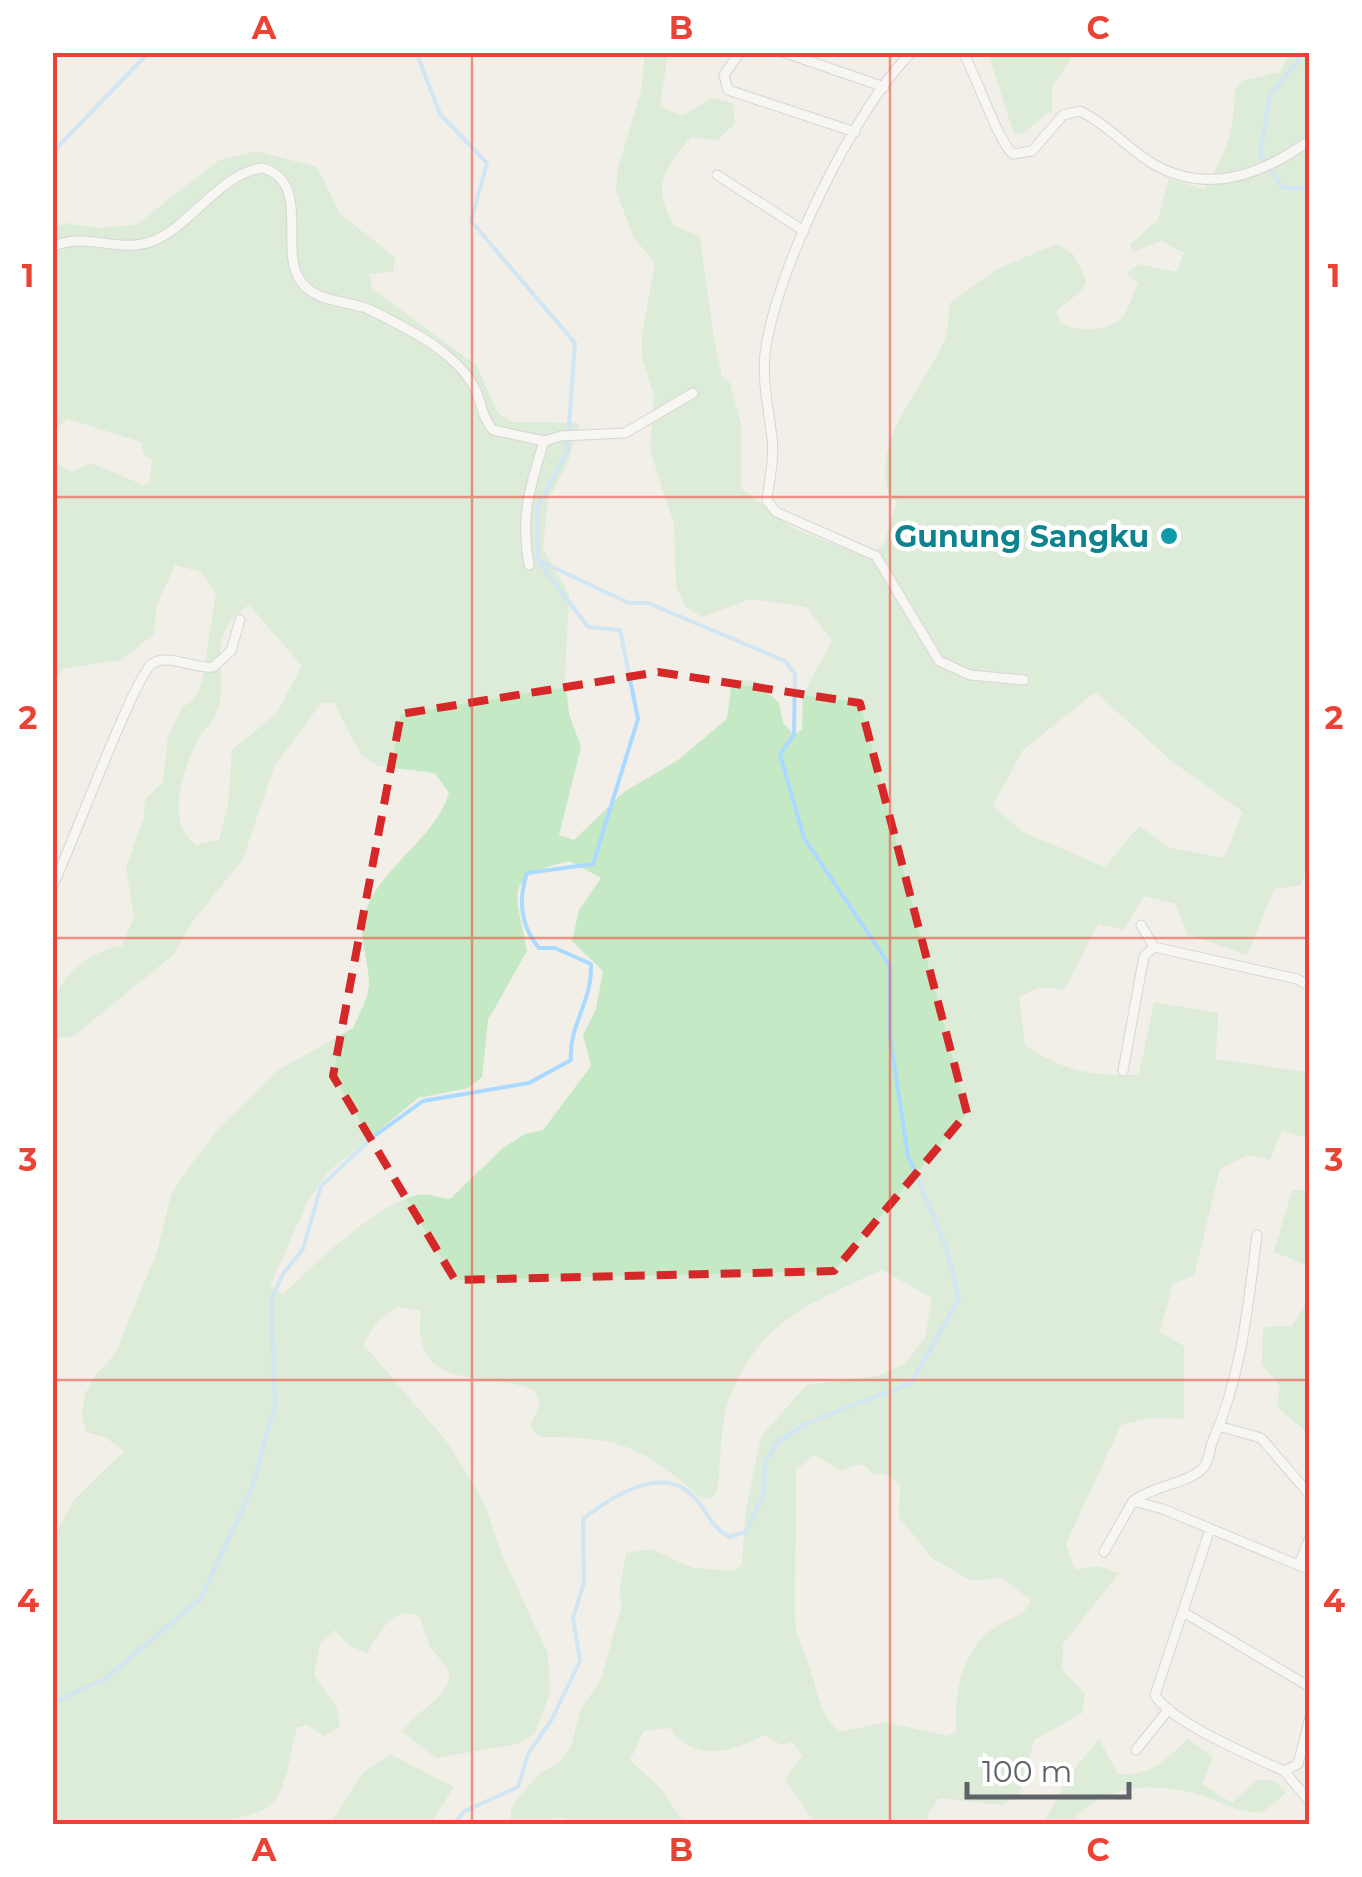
<svg xmlns="http://www.w3.org/2000/svg" width="1362" height="1877" viewBox="0 0 1362 1877" font-family="Montserrat,sans-serif">
<rect width="100%" height="100%" fill="#f1efe8"/>
<path fill="#c5e8c5" fill-rule="evenodd" d="M645,53H668L660,106L683,116L711,98L733,103L735,124L717,140L691,137C666,167 650,186 674,225L700,237L713,333L722,376L730,383L741,424V488L794,529L859,554L883,547L897,501L891,500C867,440 923,392 944,341C949,329 948,316 950,303L997,269L1057,244L1074,255L1086,280L1083,289L1056,312L1060,322C1076,333 1110,333 1124,315C1130,307 1133,293 1138,284L1126,273L1140,264L1176,272L1184,253L1161,241L1133,252L1130,244L1158,220L1169,179L1204,189C1228,151 1233,134 1235,91L1242,81L1280,72L1289,53H1309V861L1301,885L1274,889L1247,955L1187,934L1176,904L1144,896L1124,930L1098,924L1064,990L1040,987L1019,997L1025,1045C1066,1073 1091,1075 1139,1075L1154,1002L1218,1013L1216,1059L1307,1072L1309,1057V1139L1282,1130L1270,1160L1248,1155L1220,1169L1194,1276L1173,1283L1160,1332L1184,1346V1419L1151,1418L1121,1425L1066,1544L1075,1570L1098,1566L1119,1573L1063,1644L1062,1669L1085,1694L1082,1713L1034,1740L1018,1796L1001,1805L939,1798L927,1815L928,1824H815L785,1779L803,1755L792,1742L781,1745L765,1735C731,1751 697,1765 670,1728L644,1731L630,1760L661,1789L685,1824H581L559,1817L533,1824H511V1808L519,1796L542,1772L560,1762L571,1746L581,1708L600,1682L622,1604L619,1594L626,1553L651,1549L693,1568L735,1571L742,1564L746,1509L761,1436L807,1385L878,1376L905,1363L925,1338L932,1298L882,1270C811,1303 759,1320 729,1399C719,1425 722,1462 717,1490L712,1498L702,1499C642,1446 620,1436 539,1437L530,1427L540,1403L534,1390C486,1370 411,1395 421,1311L397,1306L378,1321L363,1344L447,1442L484,1502L502,1555L548,1654L550,1692L535,1733L518,1744L436,1758L403,1732C416,1709 447,1702 450,1672L429,1645L420,1617C392,1603 380,1633 367,1653L348,1645L335,1630L320,1644L314,1675L337,1707L340,1726L324,1736L307,1725L297,1727C291,1748 288,1784 274,1801C249,1834 96,1824 53,1824V1539L74,1500L124,1451L105,1437L86,1432L82,1414L85,1394L95,1376L115,1354L157,1252L171,1195L181,1178L217,1130L280,1069L353,1028C358,1016 369,997 369,984C369,957 355,934 367,907C386,863 435,838 449,793L435,773L378,766L361,755L334,703H321L274,767L243,859L193,921L173,955L74,1036L53,1039C53,1028 51,1016 53,1006C57,977 94,948 122,946L134,917L126,868L144,817L145,800L163,782L168,736L182,708L195,698L202,682L216,593L201,572L175,565L156,607L154,634L121,660L62,669L53,687V461L72,472L90,463L144,485L149,482L152,460L144,455L141,442L68,419L53,430V228L65,223L97,228L136,225L219,160L256,151L317,167L340,214L395,257L393,272L369,274L372,288L477,366L498,413L513,422L579,423L567,465L548,499L543,549L569,594L565,678L569,714L581,747L559,835L574,840L624,792L678,760L727,719L732,680L756,681L779,703L783,723L794,735L802,730L803,695L832,640L806,607L751,599L701,617L685,606L676,586L674,524L650,450L654,397L642,356V335L655,263L634,238L616,191L618,168L641,91ZM249,605L302,666L276,714L232,750L228,805L219,840L196,845C163,822 184,766 200,736C203,730 211,725 214,718C235,675 198,640 249,605ZM1095,692L1174,763L1243,812L1224,858L1170,848L1139,826L1105,867L1023,832L993,806L1022,751ZM570,861L601,878L579,910L572,941L603,971L596,1009L583,1035L591,1066L543,1130L525,1134L503,1148L450,1199C441,1198 427,1193 418,1195C377,1203 312,1266 283,1295L270,1286L307,1203L327,1173L418,1098L468,1088L482,1077L488,1020L527,951C517,893 499,877 570,861ZM814,1455L840,1470L863,1464L874,1475L884,1473L900,1485L899,1517L932,1558L961,1575L971,1580L1003,1578L1031,1600C1023,1619 1011,1616 996,1627C961,1648 954,1695 956,1732L947,1736L885,1722L841,1732C823,1719 818,1698 813,1678C808,1657 796,1640 795,1618C794,1570 797,1520 796,1470Z
M988,53H1075L1052,87V110L1022,134H1014Z
M1292,1190L1309,1191V1266L1274,1252Z
M1309,1299V1434L1277,1407L1280,1386L1262,1365L1263,1327L1292,1326Z
M1099,1739L1118,1774C1151,1777 1165,1760 1188,1739L1213,1757L1202,1784L1232,1803L1258,1779L1275,1781L1286,1793L1261,1813C1234,1812 1218,1800 1193,1793C1148,1781 1100,1786 1070,1824H1043L1069,1776Z
M390,1754L454,1787L430,1824H330L362,1774Z"/>
<g fill="none" stroke-linecap="round" stroke-linejoin="round">
<path stroke="#aadaff" stroke-width="4" d="M1305,52L1270,95L1260,154L1282,187L1310,189
M52,153L149,52
M52,1703L105,1679L201,1598L252,1488L275,1405L271,1300L283,1274L303,1249L321,1186L373,1137L423,1101L529,1083L571,1060C568,1026 593,1001 591,964L555,948H539C520,925 518,900 527,873L593,864L638,719L620,630L588,627L538,561V506L567,452L575,343L471,221L487,163L440,114L416,52
M455,1824L463,1812L518,1787L528,1754L552,1719L580,1661L573,1618L584,1582L583,1519C610,1498 660,1464 692,1495C708,1510 707,1523 729,1537L746,1532L764,1494L765,1462L777,1443L805,1424L911,1383L959,1299L946,1247L908,1156L890,1037V966L804,838L780,754L794,735L795,674L785,661L648,603H629L542,562"/>
<defs>
<path id="minor" d="M740,52L724,75L728,90L855,132
M783,52L884,87
M912,52C854,108 774,274 765,354C762,383 769,410 772,438C775,458 769,480 767,500L776,512L876,556L939,661L970,675L1024,680
M963,52C976,76 999,143 1013,154L1032,151L1063,115L1080,111C1107,124 1125,146 1150,162C1205,196 1262,175 1310,140
M717,175L804,231
M52,247C86,231 119,254 153,241C191,226 221,172 263,168C310,182 281,245 298,277C312,302 342,300 366,308C380,314 394,322 407,329C430,341 464,364 475,389C482,403 482,418 493,430L544,441L561,436L625,433L693,393
M529,565C520,519 530,485 544,441
M52,887C69,854 135,673 153,663C172,654 193,669 213,667L231,651L240,620
M1141,925L1154,947L1297,979L1310,986
M1123,1071L1144,956L1154,947
M1257,1235C1248,1305 1242,1375 1213,1440C1209,1449 1210,1461 1202,1469C1188,1483 1153,1486 1133,1501L1163,1509L1310,1570
M1222,1427L1261,1438L1310,1495
M1210,1529L1155,1695C1170,1722 1254,1757 1284,1771L1298,1764L1310,1717
M1104,1552L1133,1501
M1299,1565L1310,1537
M1183,1612L1310,1687
M1136,1750L1169,1709
M1284,1771L1310,1802"/>
</defs>
<use href="#minor" stroke="#b5b8bc" stroke-width="11"/>
<use href="#minor" stroke="#fff" stroke-width="9"/>
</g>
<path d="M0 0H1362V1877H0ZM658,672L860,703L967,1113L834,1271L455,1280L333,1076L401,714Z" fill="#f1efe8" fill-opacity=".55" fill-rule="evenodd"/>
<path fill="none" stroke="#d62828" stroke-width="8" stroke-dasharray="20 12" stroke-linejoin="round" d="M658,672L860,703L967,1113L834,1271L455,1280L333,1076L401,714Z"/>
<path fill="none" stroke="#ea4335" stroke-width="2.5" stroke-opacity="0.55" d="M472,52V1824M890,52V1824M52,497H1310M52,938H1310M52,1380H1310"/>
<circle fill="#0f9aa8" stroke="#fff" stroke-width="4" cx="1169" cy="536" r="10"/>
<g text-anchor="middle" dominant-baseline="central" stroke-width="9" stroke-linejoin="round" paint-order="stroke">
<g font-size="30" font-weight="bold" fill="#0d838f" stroke="#fff" text-anchor="end">
<text x="1149" y="536">Gunung Sangku</text>
</g>
</g>
<rect width="1362" height="1877" fill="none" stroke="#ffffff" stroke-width="110"/>
<path d="M967 1782v15h162v-15" fill="none" stroke="#5f6368" stroke-width="5"/>
<text x="982" y="1782" font-size="30" fill="#5f6368" stroke="#ffffff" stroke-width="8" paint-order="stroke">100 m</text>
<rect x="55" y="55" width="1252" height="1767" fill="none" stroke="#ea4335" stroke-width="4"/>
<g font-size="32" text-anchor="middle" font-weight="bold" fill="#ea4335">
<text x="264" y="39">A</text>
<text x="681" y="39">B</text>
<text x="1098" y="39">C</text>
<text x="28" y="287">1</text>
<text x="1334" y="287">1</text>
<text x="28" y="729">2</text>
<text x="1334" y="729">2</text>
<text x="28" y="1171">3</text>
<text x="1334" y="1171">3</text>
<text x="28" y="1612">4</text>
<text x="1334" y="1612">4</text>
<text x="264" y="1861">A</text>
<text x="681" y="1861">B</text>
<text x="1098" y="1861">C</text>
</g>
</svg>
